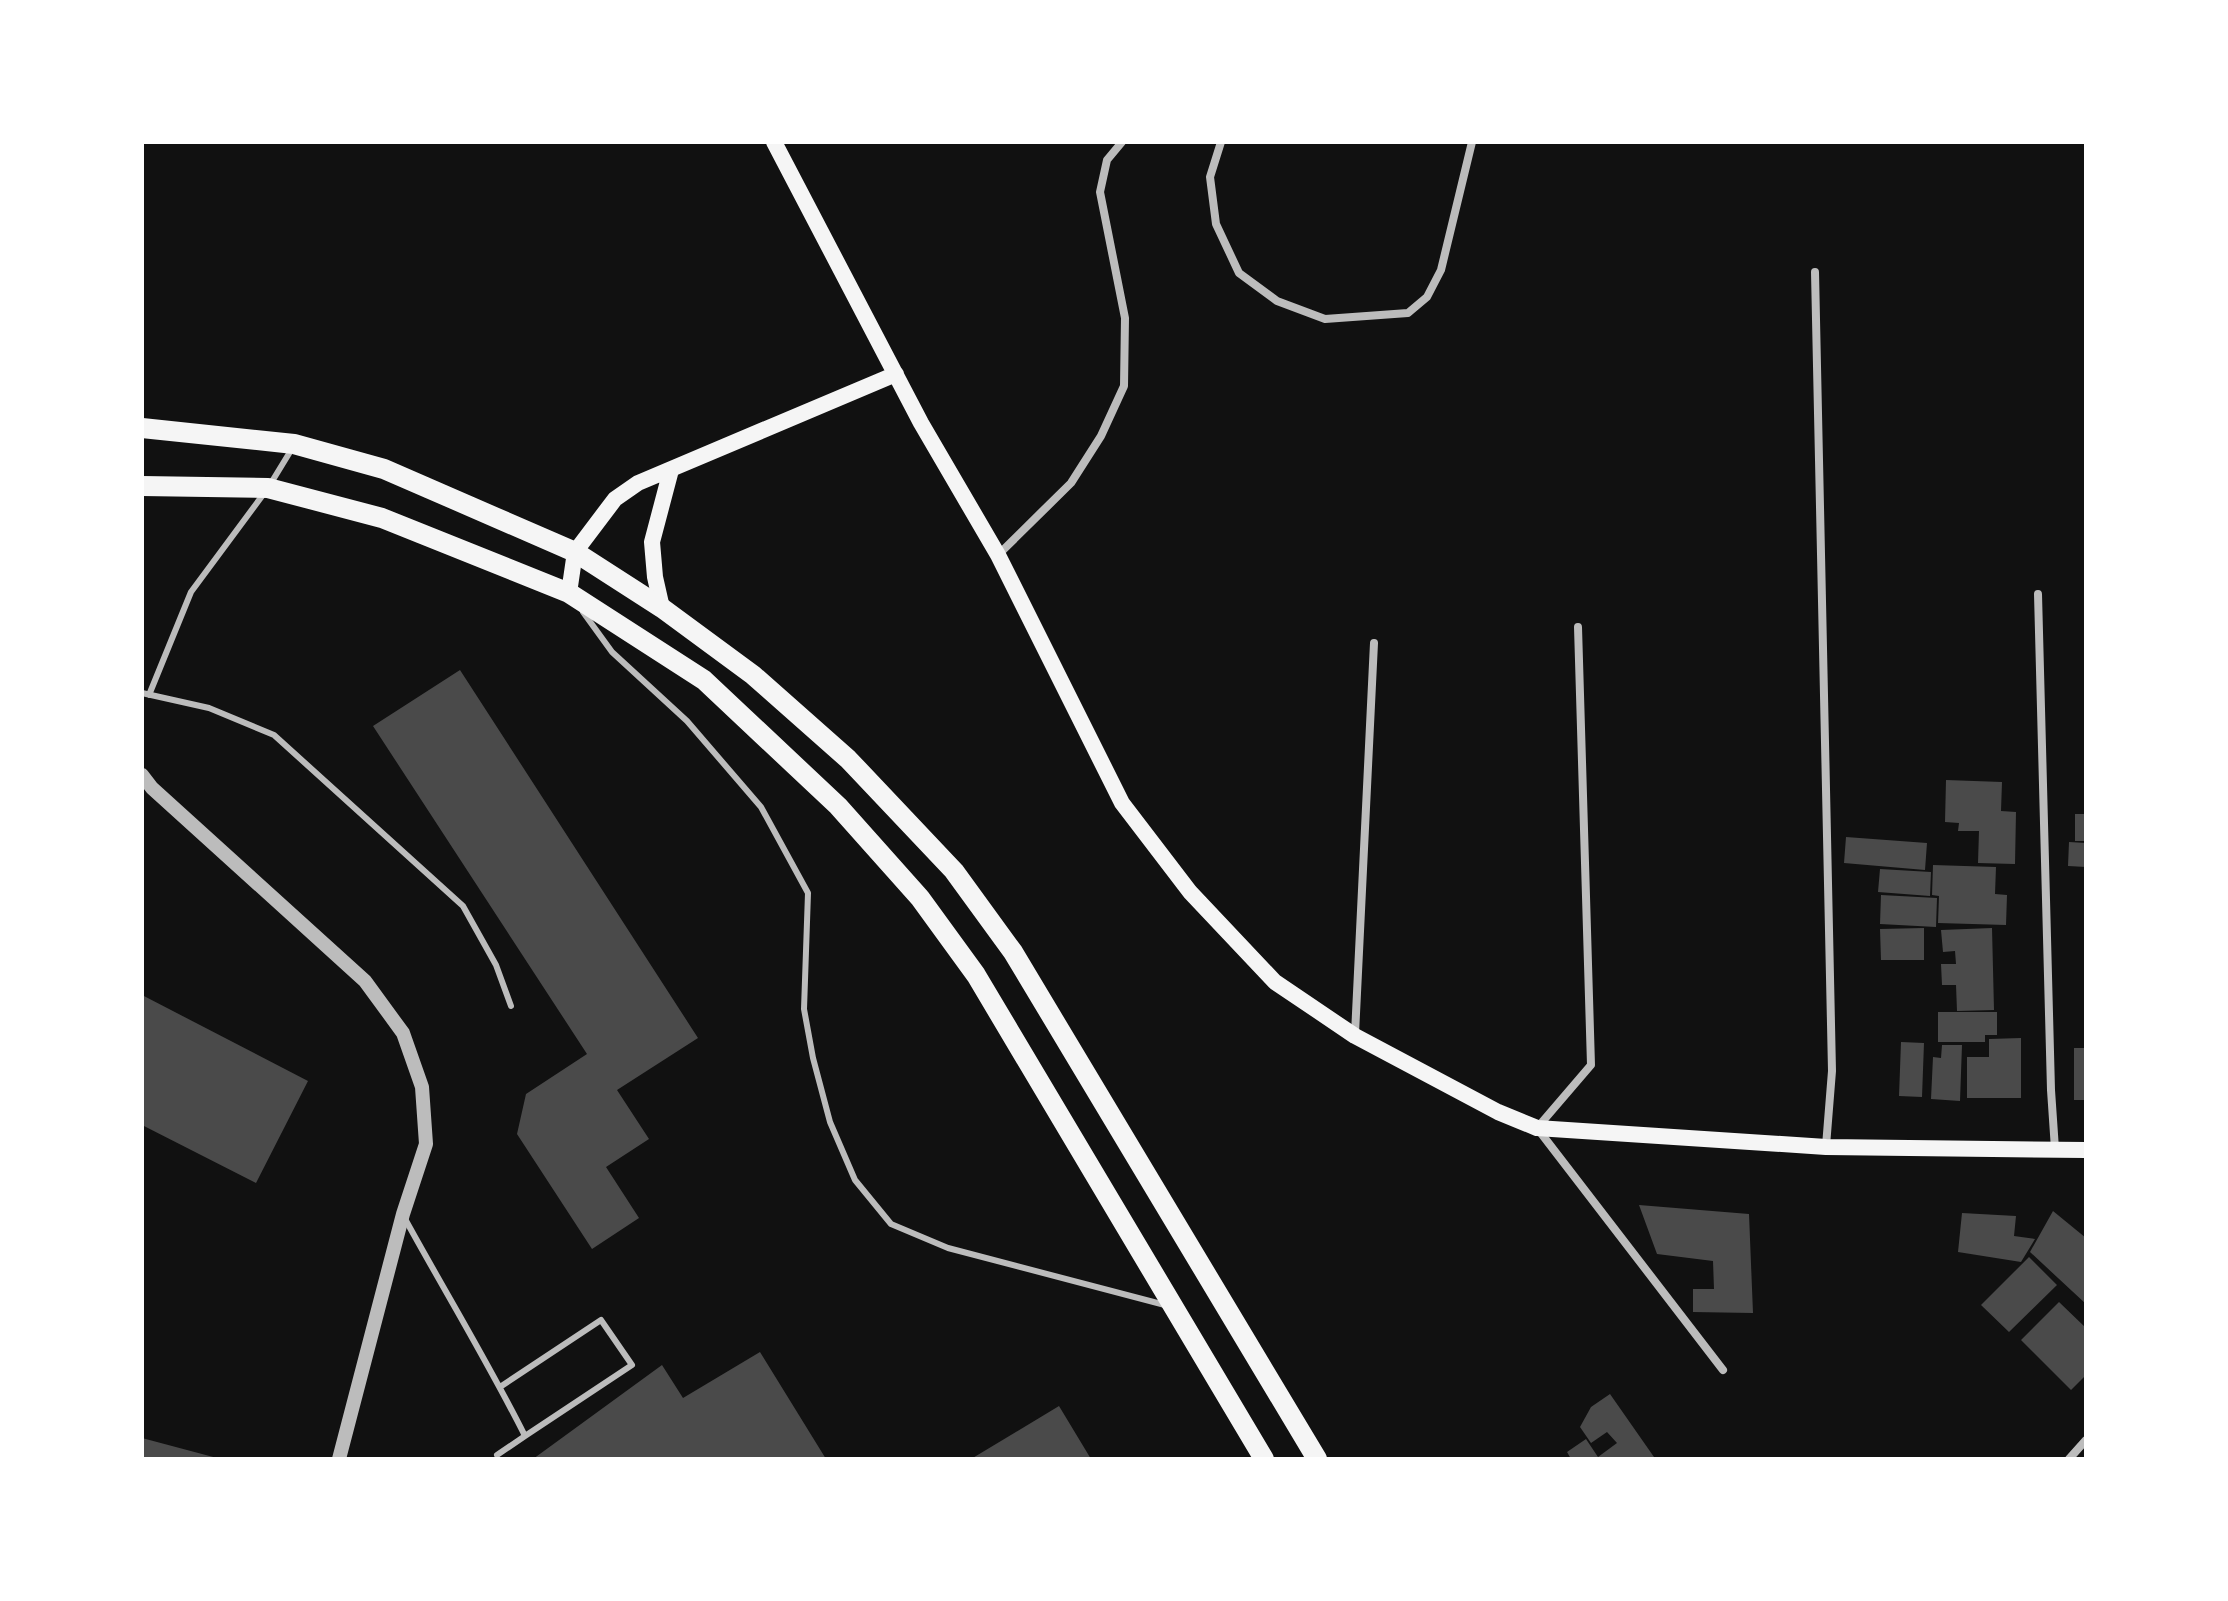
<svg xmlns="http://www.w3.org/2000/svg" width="2228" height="1601" viewBox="0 0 2228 1601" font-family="Merriweather,serif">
<rect width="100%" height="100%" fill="#111"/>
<path fill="#4a4a4a" d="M460,670L698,1038L617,1090L649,1139L606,1167L639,1218L592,1249L517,1134L526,1094L587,1054L373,726Z
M1946,780L2002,782L2001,811L2016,812L2015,864L1978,863L1979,831H1958L1959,823L1945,822Z
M2075,814H2086V841H2075Z
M1846,837L1927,843L1925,870L1844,863Z
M2069,842L2086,843V867L2068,866Z
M1933,865L1996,867L1995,894L2007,895L2006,925L1938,923L1939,896L1932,895Z
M1880,869L1931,872L1930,896L1878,892Z
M1881,895L1937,898L1936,927L1880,924Z
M1924,928V960H1881L1880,929Z
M1992,928L1994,1010L1957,1011L1956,985H1942L1941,964H1956L1955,951L1943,952L1941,930Z
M142,995L308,1081L256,1183L142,1125Z
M1938,1012H1997V1035H1985V1042H1938Z
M2021,1038V1098H1967V1057H1989V1039Z
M1901,1042L1924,1043L1922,1097L1899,1096Z
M1942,1045H1962L1960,1101L1931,1099L1933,1057L1941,1058Z
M2074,1048H2086V1100H2074Z
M1639,1205L1749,1214L1753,1313L1693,1312V1289H1714L1713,1261L1657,1254Z
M2053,1211L2086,1238V1304L2030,1252Z
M1962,1213L2016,1216L2014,1236L2035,1239L2021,1262L1958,1252Z
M2029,1257L2057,1285L2009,1332L1981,1305Z
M2059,1302L2086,1328V1375L2071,1390L2021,1340Z
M760,1352L826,1459H533L662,1365L683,1398Z
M1610,1394L1654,1457L1651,1459H1571L1567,1452L1586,1439L1598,1457L1617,1443L1607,1432L1591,1443L1580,1427L1591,1407Z
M1059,1406L1091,1459H971Z
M142,1438L217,1458L216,1459H142Z"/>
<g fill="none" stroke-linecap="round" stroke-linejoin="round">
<path stroke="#bcbcbc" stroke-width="6" d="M583,612L612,652L687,721L761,807L808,893L804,1009L813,1058L830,1122L855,1180L891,1224L948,1248L1165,1305
M142,693L209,708L274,735L463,906L496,965L511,1006
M149,695L191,592L268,488L293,447
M404,1217C444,1290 488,1362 525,1436L497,1455
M500,1387L601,1320L632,1365L525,1436"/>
<path stroke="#bcbcbc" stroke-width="8" d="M1221,142L1210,177L1216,224L1239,273L1277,301L1325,319L1408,313L1427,297L1441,270L1472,142
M1815,272L1832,1071L1826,1146
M998,555L1071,483L1101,436L1124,386L1125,318L1100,192L1107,160L1122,142
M2038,594L2051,1090L2055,1149
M1578,627L1591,1065L1537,1128L1723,1370
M1355,1034L1374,643
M2069,1459L2086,1440"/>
<path stroke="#bcbcbc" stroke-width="14" d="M142,775L152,788L365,981L403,1033L422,1087L426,1144L403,1214L339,1459"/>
<path stroke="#f5f5f5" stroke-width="16" d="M774,142L921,423L998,555L1122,803L1190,892L1275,982L1355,1036L1498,1112L1537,1128L1826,1147L2086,1150
M569,593L575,552L615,499L638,483L896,374
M662,608L655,577L652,542L671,470"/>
<path stroke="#f5f5f5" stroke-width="20" d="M142,428L294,444L384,469L575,552L662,608L753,675L848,759L954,871L1013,952L1317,1459
M142,486L268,488L382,518L569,593L704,680L838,806L920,898L976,975L1264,1459"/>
</g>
<rect width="2228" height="1601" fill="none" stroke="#ffffff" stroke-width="288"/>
</svg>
